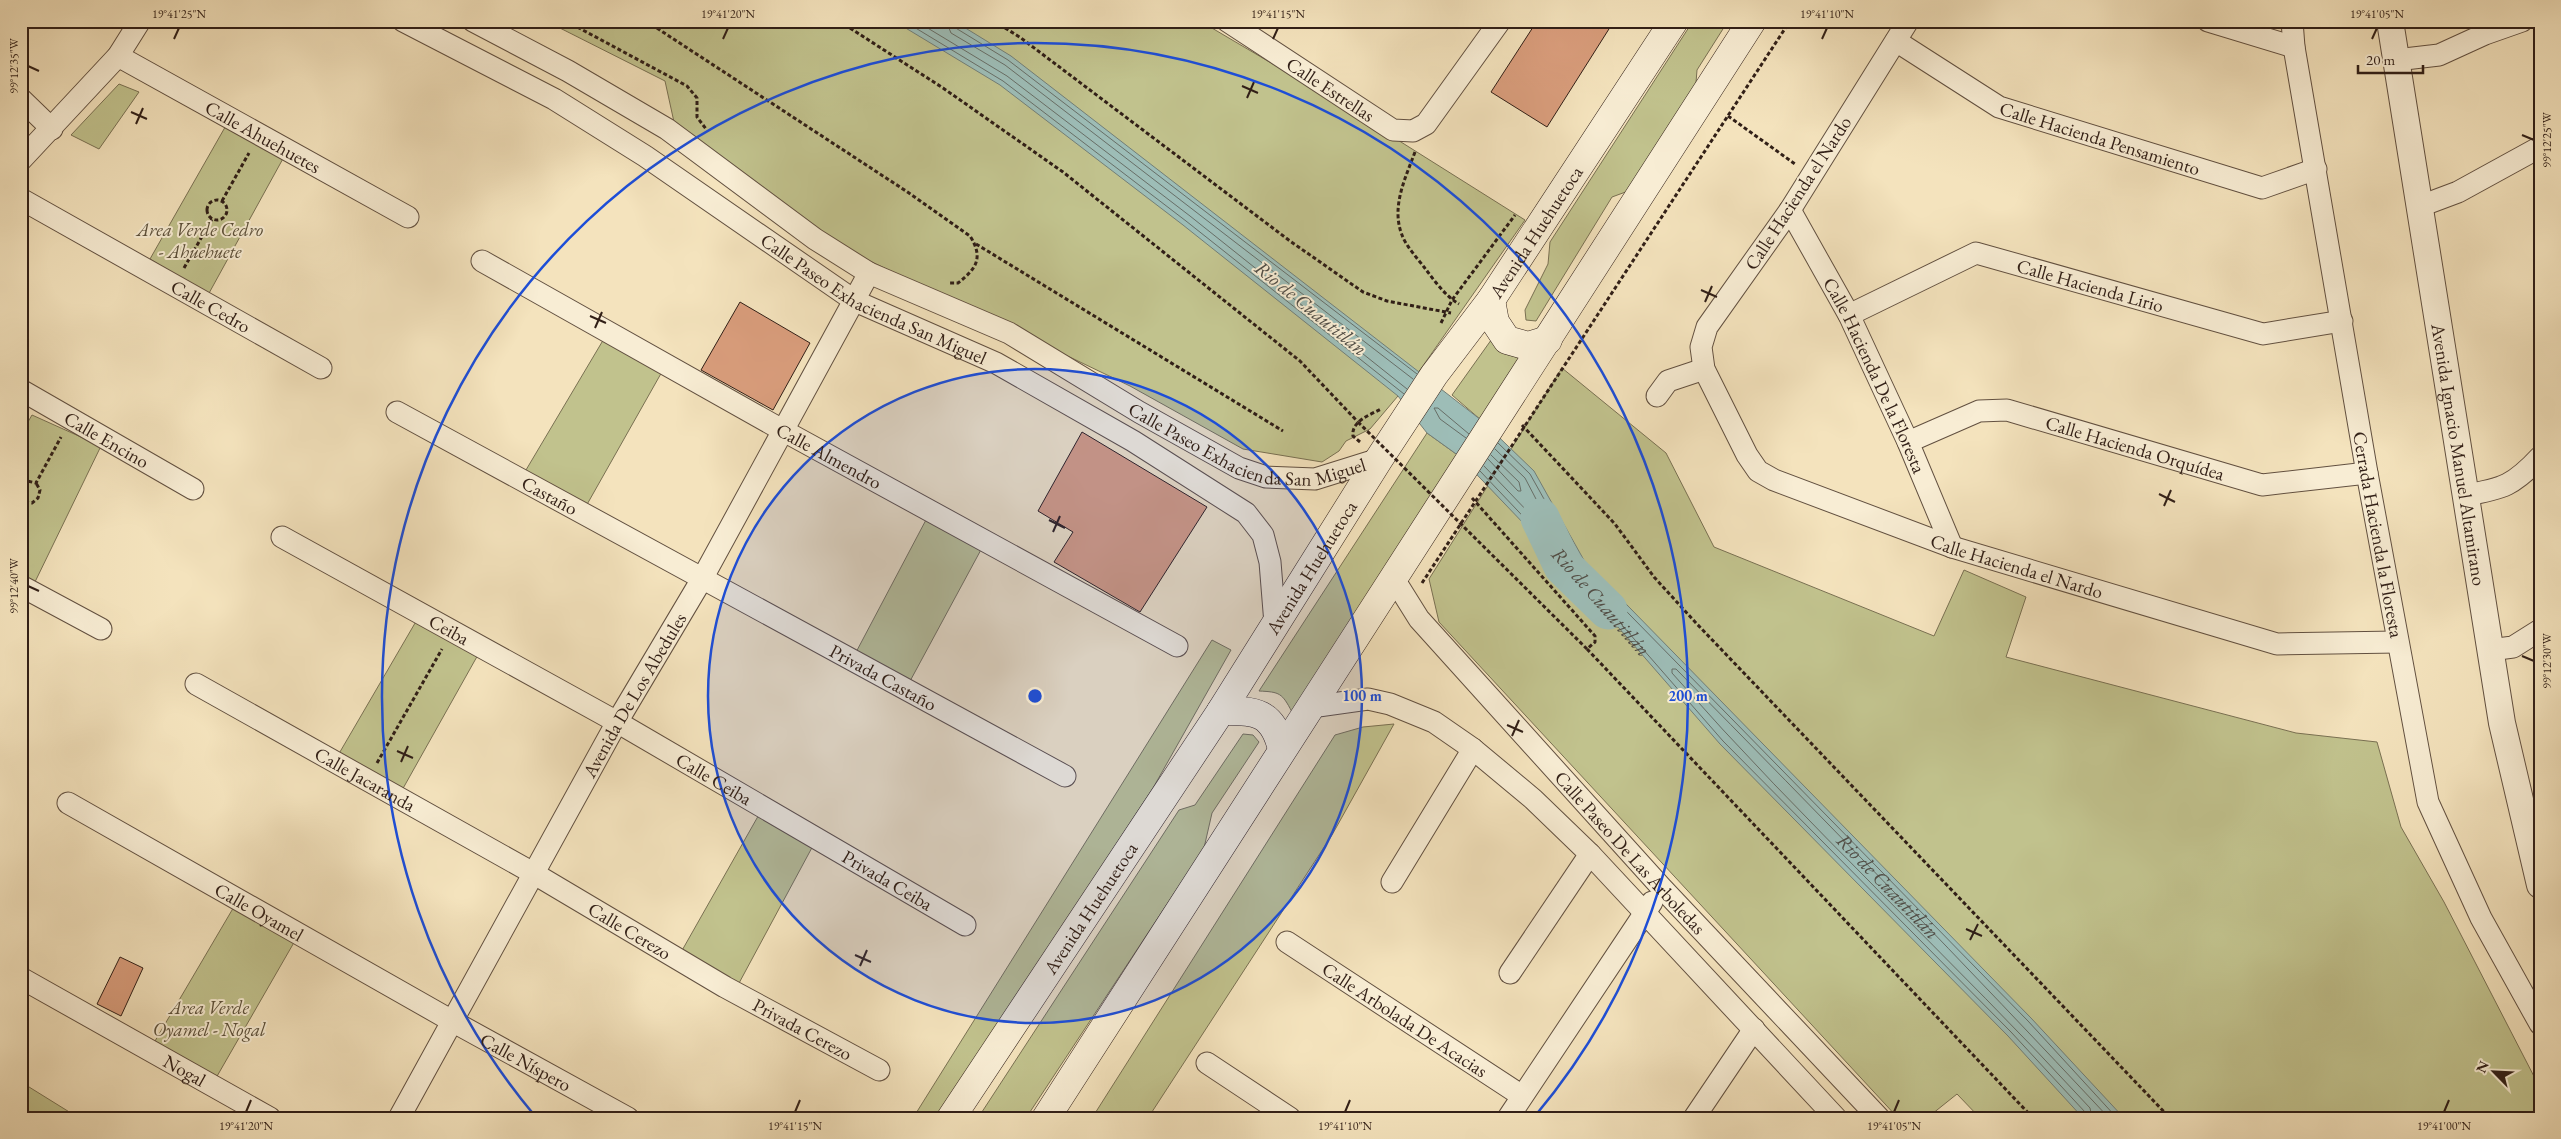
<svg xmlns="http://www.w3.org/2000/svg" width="2561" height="1139" viewBox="0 0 2561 1139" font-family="'EB Garamond',serif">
<rect width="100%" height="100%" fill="#f4e3bd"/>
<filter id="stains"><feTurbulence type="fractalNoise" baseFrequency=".004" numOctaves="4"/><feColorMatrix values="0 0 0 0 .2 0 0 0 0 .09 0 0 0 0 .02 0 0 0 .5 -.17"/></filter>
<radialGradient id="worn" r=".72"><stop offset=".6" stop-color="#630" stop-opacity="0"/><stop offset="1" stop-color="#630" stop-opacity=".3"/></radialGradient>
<path fill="#c1c28d" stroke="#797052" d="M546,21H1200L1339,103L1525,220L1420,370L1370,429L1346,441L1339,451L1322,462L1243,449L1130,386L849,251L674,122L665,81Z
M1693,21H1728L1697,70L1695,95L1631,190L1612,197L1536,321L1526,320L1525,310L1548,264L1550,242Z
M119,84L139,92L99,149L71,135Z
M228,122L285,155L208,295L150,259Z
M1494,336L1503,353L1523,359L1481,420L1452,395Z
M605,337L663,370L585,508L523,475Z
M1562,368L1666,453L1714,547L1934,636L1964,570L2026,597L2006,657L2296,733L2377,742L2401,827L2444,902L2540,1088V1118H1980L1957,1094L1927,1118H1898L1439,622L1429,579Z
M32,415L101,446L34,584L21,576V434Z
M1427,433L1459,456L1292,712C1282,693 1280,692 1259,691Z
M927,518L983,546L909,683L854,656Z
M418,618L479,653L401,792L337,757Z
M1212,640L1231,650L1153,788L937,1118H913Z
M1394,724L1332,835L1148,1118H1092L1335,735L1363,727Z
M1243,734L1253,735L1259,742L1212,813L1204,848L1026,1118H978L1179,810L1195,805Z
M761,811L815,842L738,985L680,954Z
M235,905L296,939L216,1078L155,1041Z
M21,1082L79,1118H21Z"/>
<path fill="#9dbdb7" stroke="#727e77" d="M894,21H954L1011,56L1481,420L1534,471L1585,562L2031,1018L2124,1118H2083L2008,1036L1720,744L1571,573L1459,456L1427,433L1398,396L1183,225L1000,85Z"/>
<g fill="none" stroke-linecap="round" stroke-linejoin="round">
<g stroke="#676e67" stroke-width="1">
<path d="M904,21L1003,81L1186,221L1404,394"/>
<path d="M916,21L1007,76L1190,216L1407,389"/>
<path d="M946,21L951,33L1005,65L1413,379"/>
<path d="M952,21L954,27L1008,60L1417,374"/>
<path d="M1466,438L1440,419L1434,408H1438L1469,434"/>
<path d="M1498,443L1530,474L1581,565L2028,1021L2117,1118"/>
<path d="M1488,459L1518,491H1521L1519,482L1491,455"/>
<path d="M1484,466L1554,539H1557L1525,478L1495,449"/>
<path id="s1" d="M1480,471L1574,570L1723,741L2011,1032L2085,1112L2086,1118"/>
<path id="s2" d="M2092,1118L2090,1108C1954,960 1804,824 1672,673V669H1676C1822,817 1967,966 2109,1118"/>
</g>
<path stroke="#9dbdb7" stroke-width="39" d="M1540,518L1563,566L1608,610"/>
</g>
<path fill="#d99d7c" stroke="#311f17" d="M1537,21H1614L1547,127L1491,92Z
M740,302L810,343L773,410L701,370Z
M1082,432L1207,507L1140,612L1054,562L1073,532L1038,511Z
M120,957L143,968L121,1016L97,1004Z"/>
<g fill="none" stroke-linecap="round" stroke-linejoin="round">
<defs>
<g id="minor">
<path id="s3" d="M403,21L554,99L645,156L855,301L996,363L1133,441L1246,513L1263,535L1270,562L1275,624"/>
<path id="s4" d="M473,21L568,71L667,129L815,239L869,273L1009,333L1139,412L1239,468L1266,477L1315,479L1379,459"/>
<path id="s5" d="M1227,21L1393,130L1413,131L1426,124L1500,21"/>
<path id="s6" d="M1908,21L1790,210L1707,327L1701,347L1704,369L1747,455L1758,471L1774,480L1952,547L2277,644L2397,642"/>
<path d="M2208,21L2294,47"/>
<path id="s7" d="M2292,21L2294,47L2367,473L2428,802L2481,918L2540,1024"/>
<path id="s8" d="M1896,41L1999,107L2262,188L2316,169"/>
<path id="s9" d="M118,56L408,217"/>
<path d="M2396,60L2439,55L2485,34L2522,21"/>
<path d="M21,99L52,129"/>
<path d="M21,160L118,56L140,21"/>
<path id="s10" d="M21,199L321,368"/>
<path d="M2418,207L2458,192L2540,147"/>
<path id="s11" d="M1790,210L1849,315L1908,442L1952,547"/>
<path id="s12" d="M482,261L784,431L1177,646"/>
<path id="s13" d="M1849,315L1976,253L2263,334L2342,321"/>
<path id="s14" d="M21,390L193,489"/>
<path d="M1657,396L1668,381L1704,369"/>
<path id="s15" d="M397,412L1065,776"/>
<path id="s16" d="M1908,442L1979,411L2007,410L2262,485L2367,473"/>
<path d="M2466,495C2503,489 2514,485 2540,457"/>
<path id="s17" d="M282,537L617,722L965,925"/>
<path id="s18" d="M1394,579L1419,619L1661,887L1879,1118"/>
<path d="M21,586L101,629"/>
<path d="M2490,650L2513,647L2540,630"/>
<path id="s19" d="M196,684L533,873L725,987L879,1070"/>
<path d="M1311,707L1368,699L1390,704L1434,722L1473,749L1533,799L1590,854L1836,1118"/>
<path id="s20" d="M68,803L452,1021L628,1118"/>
<path d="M1392,882L1473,749"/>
<path id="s21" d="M1287,942L1522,1096"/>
<path d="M1510,973L1590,854"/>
<path id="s22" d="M21,978L270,1118"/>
<path d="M1207,1063L1290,1118"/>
<path id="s23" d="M399,1118L617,722L702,579L869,273"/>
<path d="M1508,1118L1652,902"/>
<path d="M1694,1118L1754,1029"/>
</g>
<g id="tertiary">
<path id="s24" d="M2390,21L2502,723L2540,885"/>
</g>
<g id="secondary">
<path d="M1491,300L1495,322L1507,340L1528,346L1548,340"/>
<path d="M1221,711C1256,710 1273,712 1282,749"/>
<path id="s25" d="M951,1118L1221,711L1379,459L1434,375L1491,300L1674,21"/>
<path d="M1046,1118L1752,21"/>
</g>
</defs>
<use href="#minor" stroke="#625040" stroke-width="23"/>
<use href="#tertiary" stroke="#625040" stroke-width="28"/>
<use href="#secondary" stroke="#311f17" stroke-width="29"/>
<path stroke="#311f17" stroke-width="3" stroke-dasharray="4 2.5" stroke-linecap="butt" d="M566,21L687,86L697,98V117L706,129
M646,21L906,191L970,236C984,258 976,269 958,283H950
M839,21L943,88L1063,172L1300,361L1358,422
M994,21L1021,38L1290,241L1363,292L1387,301L1451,313
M1728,116L1795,164
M1415,152C1405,179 1391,207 1402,235C1406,246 1417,258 1424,267C1434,280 1445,296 1459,304
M207 210a10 10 0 1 1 20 0a10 10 0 1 1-20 0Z
M222,201L249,153
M976,244L1283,431
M184,268L212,219
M1441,323L1452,300L1515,215
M1522,425L1615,524L1654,577L1696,623L2170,1118
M1360,442L1353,436C1351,421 1370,415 1381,409
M21,491L27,481L36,483L61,437
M21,497L25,502L21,509
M1472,498L1595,636V642L1587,649L2033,1118
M25,502L32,503L38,498L40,490L36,483
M1422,583L1790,21
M377,763L442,649"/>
<use href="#minor" stroke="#f8edd4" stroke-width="21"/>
<use href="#tertiary" stroke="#f8edd4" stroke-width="26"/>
<use href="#secondary" stroke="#f8edd4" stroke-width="28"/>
<path stroke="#311f17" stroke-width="3" stroke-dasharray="4 2.5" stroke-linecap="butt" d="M1358,422L1587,649"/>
</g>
<path fill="none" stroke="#311f17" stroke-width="2" d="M174,39L179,28M723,39L728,28M1273,39L1278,28M1822,39L1827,28M2372,39L2377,28M28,66L39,71M1242,86L1258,93M1247,98L1254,82M131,112L147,119M136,124L143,108M2522,135L2534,140M1701,290L1717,297M1705,302L1712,286M590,316L606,323M595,328L602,312M2159,494L2175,502M2164,506L2171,490M1049,520L1065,528M1053,532L1060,516M28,586L39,591M2522,656L2534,661M1507,725L1523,732M1512,736L1519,720M397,751L413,758M401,762L408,746M1966,929L1982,936M1970,940L1978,924M855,955L871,962M860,966L867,950M246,1112L251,1100M795,1112L800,1100M1345,1112L1350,1100M1894,1112L1899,1100M2444,1112L2449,1100"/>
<circle cx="1035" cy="696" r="327" fill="#1d4ed8" fill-opacity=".12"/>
<g fill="none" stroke="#1d4ed8" stroke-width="2.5">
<circle cx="1035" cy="696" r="327"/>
<path d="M535 1116A653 653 0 1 1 1535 1116"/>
</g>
<g text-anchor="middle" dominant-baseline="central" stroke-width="4" stroke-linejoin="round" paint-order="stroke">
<g font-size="19" fill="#311f17" stroke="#f8edd4">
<text stroke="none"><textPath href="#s5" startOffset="124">Calle Estrellas</textPath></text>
<text stroke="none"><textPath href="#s9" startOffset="166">Calle Ahuehuetes</textPath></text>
<text stroke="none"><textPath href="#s8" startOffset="228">Calle Hacienda Pensamiento</textPath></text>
<text transform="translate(1798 193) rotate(-57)">Calle Hacienda el Nardo</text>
<text stroke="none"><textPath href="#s25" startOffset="1062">Avenida Huehuetoca</textPath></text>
<text stroke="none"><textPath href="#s13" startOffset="260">Calle Hacienda Lirio</textPath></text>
<text stroke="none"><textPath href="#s3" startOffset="548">Calle Paseo Exhacienda San Miguel</textPath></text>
<text stroke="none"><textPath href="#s10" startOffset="218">Calle Cedro</textPath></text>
<text stroke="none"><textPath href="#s11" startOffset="186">Calle Hacienda De la Floresta</textPath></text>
<text stroke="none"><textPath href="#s4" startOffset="892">Calle Paseo Exhacienda San Miguel</textPath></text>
<text stroke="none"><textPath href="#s14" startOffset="99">Calle Encino</textPath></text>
<text stroke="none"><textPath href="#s16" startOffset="239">Calle Hacienda Orquídea</textPath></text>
<text stroke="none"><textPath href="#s24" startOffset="439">Avenida Ignacio Manuel Altamirano</textPath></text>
<text stroke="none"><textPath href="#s12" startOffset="398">Calle Almendro</textPath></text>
<text stroke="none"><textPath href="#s15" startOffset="174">Castaño</textPath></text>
<text stroke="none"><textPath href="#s7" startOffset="521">Cerrada Hacienda la Floresta</textPath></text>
<text stroke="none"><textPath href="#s6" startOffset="801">Calle Hacienda el Nardo</textPath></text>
<text stroke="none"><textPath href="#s25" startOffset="658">Avenida Huehuetoca</textPath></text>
<text stroke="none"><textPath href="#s17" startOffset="191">Ceiba</textPath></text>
<text stroke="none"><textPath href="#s15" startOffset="554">Privada Castaño</textPath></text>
<text stroke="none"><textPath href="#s23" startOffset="484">Avenida De Los Abedules</textPath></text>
<text stroke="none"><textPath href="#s19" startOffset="194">Calle Jacaranda</textPath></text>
<text stroke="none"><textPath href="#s17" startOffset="495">Calle Ceiba</textPath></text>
<text stroke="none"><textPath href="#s18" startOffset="362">Calle Paseo De Las Arboledas</textPath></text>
<text stroke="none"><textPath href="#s17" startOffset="696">Privada Ceiba</textPath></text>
<text stroke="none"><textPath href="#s25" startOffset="252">Avenida Huehuetoca</textPath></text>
<text stroke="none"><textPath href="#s20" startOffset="220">Calle Oyamel</textPath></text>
<text stroke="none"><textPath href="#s19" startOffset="499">Calle Cerezo</textPath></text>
<text stroke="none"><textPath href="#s21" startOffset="141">Calle Arbolada De Acacias</textPath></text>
<text stroke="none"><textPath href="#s19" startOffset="698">Privada Cerezo</textPath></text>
<text stroke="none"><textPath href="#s20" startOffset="526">Calle Níspero</textPath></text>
<text stroke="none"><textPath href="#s22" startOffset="188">Nogal</textPath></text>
</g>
<g font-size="19" font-style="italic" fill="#5c503a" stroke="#f8edd4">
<text x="200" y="229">Area Verde Cedro<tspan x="200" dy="22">- Ahuehuete</tspan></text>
<text x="209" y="1007">Area Verde<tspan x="209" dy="22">Oyamel - Nogal</tspan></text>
</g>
<g font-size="20" font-style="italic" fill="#514e47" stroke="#f8edd4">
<text transform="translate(1311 308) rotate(39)">Rio de Cuautitlán</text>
<text stroke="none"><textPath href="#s1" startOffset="178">Rio de Cuautitlán</textPath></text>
<text stroke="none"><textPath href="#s2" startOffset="925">Rio de Cuautitlán</textPath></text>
</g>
</g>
<circle cx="1035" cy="696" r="8" fill="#1d4ed8" stroke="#f8edd4" stroke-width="2.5"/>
<g font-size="15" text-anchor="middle" font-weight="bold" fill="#1d4ed8" stroke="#f8edd4" stroke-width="4" stroke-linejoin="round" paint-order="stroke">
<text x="1362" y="701">100 m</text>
<text x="1688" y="701">200 m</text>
</g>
<rect width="2561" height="1139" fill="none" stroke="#f4e3bd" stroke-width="55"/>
<g transform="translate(2494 1072) rotate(294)" stroke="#f8edd4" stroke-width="4" paint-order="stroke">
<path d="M0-4L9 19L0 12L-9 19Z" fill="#311f17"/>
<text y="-8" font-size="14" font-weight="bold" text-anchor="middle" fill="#311f17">N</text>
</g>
<path d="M2358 65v8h65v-8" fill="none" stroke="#311f17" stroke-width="2.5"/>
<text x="2366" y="65" font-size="15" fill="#311f17" stroke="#f8edd4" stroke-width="4" paint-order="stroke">20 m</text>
<rect x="28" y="28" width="2506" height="1084" fill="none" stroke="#311f17" stroke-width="2"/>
<g font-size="12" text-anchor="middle" fill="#311f17">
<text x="179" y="18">19°41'25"N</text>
<text x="728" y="18">19°41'20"N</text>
<text x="1278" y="18">19°41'15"N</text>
<text x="1827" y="18">19°41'10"N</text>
<text x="2377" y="18">19°41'05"N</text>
<text transform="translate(14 66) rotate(-90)" y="4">99°12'35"W</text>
<text transform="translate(2547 140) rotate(-90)" y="4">99°12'25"W</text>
<text transform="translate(14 586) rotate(-90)" y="4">99°12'40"W</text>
<text transform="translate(2547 661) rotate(-90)" y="4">99°12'30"W</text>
<text x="246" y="1130">19°41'20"N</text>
<text x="795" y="1130">19°41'15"N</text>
<text x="1345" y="1130">19°41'10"N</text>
<text x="1894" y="1130">19°41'05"N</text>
<text x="2444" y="1130">19°41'00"N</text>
</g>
<rect width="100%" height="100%" filter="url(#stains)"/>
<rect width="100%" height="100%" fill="url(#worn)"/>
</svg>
